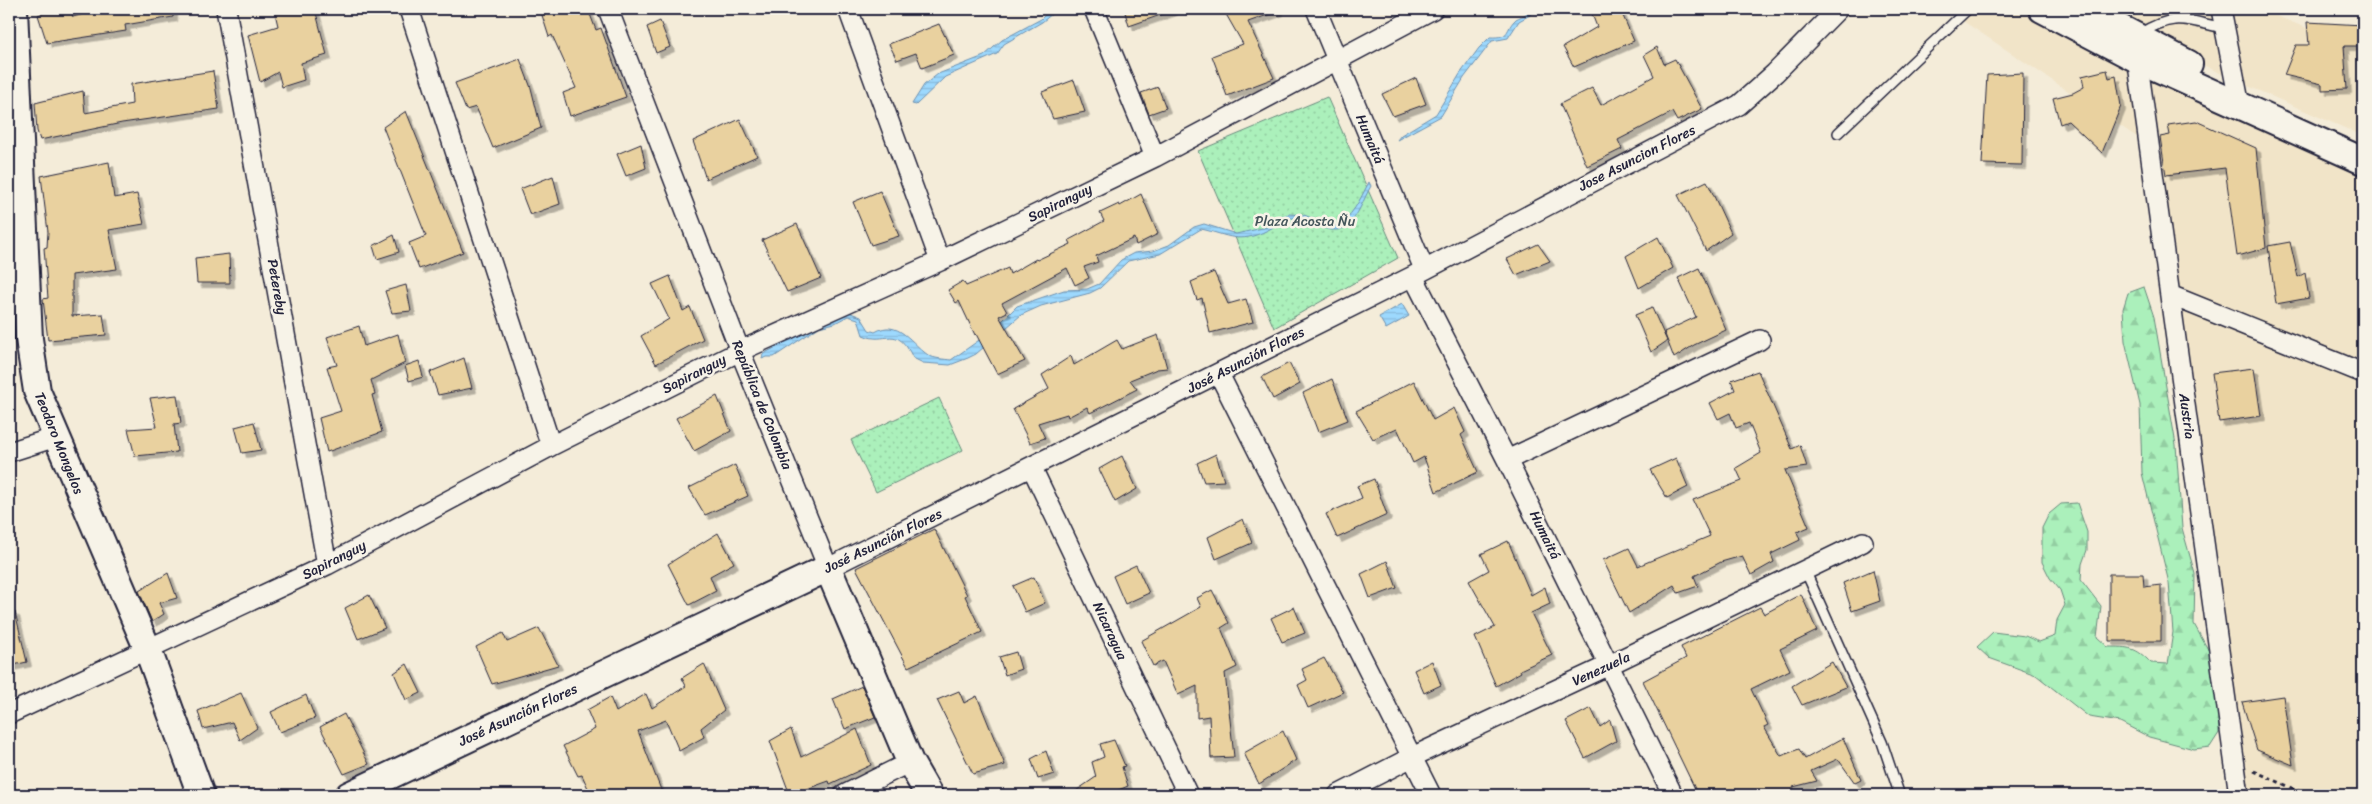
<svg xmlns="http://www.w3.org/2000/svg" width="2372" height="804" viewBox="0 0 2372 804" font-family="Sriracha,sans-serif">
<defs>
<pattern id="forest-firs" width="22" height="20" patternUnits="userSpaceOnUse" patternTransform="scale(1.25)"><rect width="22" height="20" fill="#abf0bb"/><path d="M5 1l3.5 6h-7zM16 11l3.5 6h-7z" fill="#93cea2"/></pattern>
<pattern id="park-dots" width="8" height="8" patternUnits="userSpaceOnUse" patternTransform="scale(1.25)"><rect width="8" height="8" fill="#abf0bb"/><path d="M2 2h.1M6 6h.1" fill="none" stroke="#93cea2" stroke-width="1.8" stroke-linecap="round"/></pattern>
<pattern id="water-rules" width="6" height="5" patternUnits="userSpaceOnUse" patternTransform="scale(1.25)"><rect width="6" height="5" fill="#9dd9fe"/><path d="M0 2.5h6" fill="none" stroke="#87badb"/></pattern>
<filter id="shadow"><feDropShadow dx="4.5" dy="4.5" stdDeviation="0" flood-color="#0004"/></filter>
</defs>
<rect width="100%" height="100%" fill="#f4ecd9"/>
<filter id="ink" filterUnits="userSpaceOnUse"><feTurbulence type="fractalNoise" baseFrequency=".02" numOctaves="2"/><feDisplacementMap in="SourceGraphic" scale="10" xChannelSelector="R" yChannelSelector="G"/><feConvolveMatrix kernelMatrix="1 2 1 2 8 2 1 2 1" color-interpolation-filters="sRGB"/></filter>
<g filter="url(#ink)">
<path fill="#f1e4c8" d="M1945,9H2032L2363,170V795H2246L2140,139Z
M2094,9H2222L2226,76L2115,22Z
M2233,9H2258L2363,50V136L2241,83Z"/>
<path fill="url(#forest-firs)" stroke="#66897b" d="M2144,287L2154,317L2176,445L2182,528L2195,574L2194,624L2217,666L2219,733L2210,747L2194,749L2149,737L2120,722L2089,717L2036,675L1989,658L1977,647L1993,632L2025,636L2039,642L2055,636L2057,620L2065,605L2060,590L2050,578L2042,562V528L2049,514L2061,504L2077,503L2087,532V550L2082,564L2081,580L2101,606L2097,637L2108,647C2129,647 2136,647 2151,663L2168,664L2173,632L2169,583L2142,473L2140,405L2125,341L2123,309L2128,293Z"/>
<path fill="url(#park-dots)" stroke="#66897b" d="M1327,97L1398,258L1274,328L1198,151Z
M939,398L963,450L876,492L851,440Z"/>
<path fill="url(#water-rules)" stroke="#6c90b0" d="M1051,9H1058L1042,22L1004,44L997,54L945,77L916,105L912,104L924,85L938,74L984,56L1002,40L1041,19Z
M1529,9L1532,10L1530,15L1519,21L1508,38L1492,41L1464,78L1441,116L1397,140L1401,135L1436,114L1460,74L1479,48L1490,37C1512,38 1504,30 1516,19C1519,17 1524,16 1527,13Z
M1369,182L1371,186C1364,198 1358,217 1347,226C1330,239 1309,217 1292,218C1282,219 1276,226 1268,230C1238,245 1229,235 1201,229L1160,254L1128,261L1100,288L1090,293L1041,306L1021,315L976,354L968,358L950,365L923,363L913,358C896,322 886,346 863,335L858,319L848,316L835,323L819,327L774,357H766L762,359L763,354L846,311L861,317L869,330L875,332C898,318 912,344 928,355C934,359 944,359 951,360L992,331L1017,306L1064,290L1087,289L1099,284L1121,260L1134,253L1153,251L1169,245L1194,227L1204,224L1236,234L1267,227L1276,218L1289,214L1304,215L1334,227C1353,217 1359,201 1369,182Z
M1402,304L1409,316L1386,329L1379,317Z"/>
<path fill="#e9d19f" stroke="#22223b" filter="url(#shadow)" d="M53,9H70L73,17L102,9H173V17L125,25L126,31L47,43L38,15Z
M274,9H315L327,55L301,63L304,80L282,87L278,72L260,82L248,35L278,26Z
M540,9H588L596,30L601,28L626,97L570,116L563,93L576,88L552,35L549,37Z
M1124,9H1171L1172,11L1129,26Z
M1223,9H1279V11L1248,22L1274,78L1227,96L1212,56L1243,44Z
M1590,9H1620L1634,41L1574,67L1563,47L1597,27Z
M660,21L670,47L656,53L647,27Z
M2307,22L2363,25V46H2344L2347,89L2322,90V84L2284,75L2296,45H2309Z
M939,24L954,55L922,68L916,53L897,60L889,44Z
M1657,47L1664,64L1675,59L1702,109L1677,121L1672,112L1618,140L1622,149L1587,166L1560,104L1592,88L1601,105L1654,76L1644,55Z
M520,59L531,88L541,128L493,148L476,107L466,110L455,83Z
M2107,70L2109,78L2116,76L2121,106L2102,153L2068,121L2060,124L2053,98L2073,93L2084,87L2082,76Z
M213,71L219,109L122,123L40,140L37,131L35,103L83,91L85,113L132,104L131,84Z
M2023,73L2022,165L1982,164L1987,75Z
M1416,78L1426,104L1393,116L1382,94Z
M1074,80L1085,112L1053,119L1042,92Z
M1158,87L1166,108L1149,114L1141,93Z
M406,111L463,252L419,269L409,243L426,236L383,127Z
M740,119L757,156L706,179L693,141Z
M2196,121L2256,148L2266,248L2237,256L2225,168L2166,175L2160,137L2170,135L2168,125Z
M641,144L646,168L626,176L617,154Z
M109,162L114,198L137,194L144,224L109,230L117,269L72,275V316L103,314L106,335L48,340L43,299L48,298L44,248L47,247L48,232L41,176Z
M553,176L560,204L530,215L520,189Z
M1707,181L1731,233L1706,251L1678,195Z
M880,191L899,236L871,245L853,202Z
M1141,194L1158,234L1136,245L1134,238L1096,256L1098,262L1084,267L1089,278L1075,285L1067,268L1002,303L1007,312L999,316L1025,361L997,374L976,334L975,335L959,301L956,303L948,290L963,281L966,286L1008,268L1010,274L1036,259L1037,260L1071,244L1069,240L1104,221L1100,213L1119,204L1120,206Z
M797,224L821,278L787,292L762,240Z
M394,235L399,252L377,259L373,246Z
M1658,237L1673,268L1639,288L1626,256Z
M2290,242L2298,277L2305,273L2309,298L2276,304L2268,246Z
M1538,244L1550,261L1516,275L1507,259Z
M229,254L230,283H197L195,258Z
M1699,268L1726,330L1694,345L1674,358L1664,332L1696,317L1678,278Z
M1214,272L1228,304L1246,299L1253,322L1210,333L1202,298L1197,300L1191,282Z
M670,276L683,311L690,307L703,339L656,364L641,336L669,319L652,284Z
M406,285L411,311L392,313L385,291Z
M1652,308L1667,341L1651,352L1635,315Z
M359,326L364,346L398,334L405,363L371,380L375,394L372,395L382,432L327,452L319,418L341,411L327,367L337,365L327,337Z
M1158,335L1167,368L1157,369L1130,380L1137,389L1090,413L1087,407L1068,417L1067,414L1038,423L1045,438L1030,443L1013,409L1049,389L1042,375L1071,356L1074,365L1117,340L1122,349Z
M464,358L472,388L438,395L430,372Z
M419,361L423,377L409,381L405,366Z
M1289,363L1300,384L1273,399L1262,377Z
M2254,368L2261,416L2219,422L2212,373Z
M1758,371L1792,449L1800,445L1807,467L1785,470L1809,527L1797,532L1800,540L1771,554L1774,562L1751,575L1742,556L1721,562L1694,576L1698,586L1678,593L1674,585L1629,613L1603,560L1629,548L1638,566L1710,536L1693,500L1742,481L1736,468L1761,453L1749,423L1736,428L1730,413L1718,419L1710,403L1735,390L1731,380Z
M1332,379L1348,420L1318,432L1303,393Z
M1414,381L1433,420L1454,408L1465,432L1461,435L1478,472L1436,492L1424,457L1413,463L1397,428L1373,439L1356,411Z
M177,395L181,423L174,424L177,452L135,456L128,429L157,427L150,398Z
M717,396L731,431L694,451L676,418Z
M254,422L261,450L242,453L235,427Z
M1216,454L1224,481L1204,482L1197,463Z
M1122,456L1137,489L1115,502L1099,469Z
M1676,458L1688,487L1667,498L1650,470Z
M735,465L748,496L705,515L689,488Z
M1374,479L1387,515L1337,538L1326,514L1362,498L1357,486Z
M1243,519L1252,543L1216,559L1208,537Z
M934,529L967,595L965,596L982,632L908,667L856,568Z
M718,533L734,563L710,576L716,591L689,605L668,564Z
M1508,541L1531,595L1545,587L1550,604L1531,613L1552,655L1520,670L1521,672L1496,686L1475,637L1495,627L1469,581L1489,570L1481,554Z
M1387,561L1397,588L1370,598L1361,574Z
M1136,565L1149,593L1125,604L1113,576Z
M1873,570L1880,601L1852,611L1843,583Z
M168,573L177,598L159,603L164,614L152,622L139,591Z
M2109,574H2143L2144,587L2161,585V641H2109Z
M1034,577L1045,603L1025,612L1013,586Z
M1212,590L1229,623L1221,628L1237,667L1225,673L1234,757L1211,758L1209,716L1197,718V686L1178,695L1163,661L1153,666L1141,641L1201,607L1197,598Z
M1801,594L1817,631L1780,649L1790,670L1751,689L1768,725L1764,727L1781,756L1799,749L1805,759L1843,738L1861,780L1855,783L1838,759L1811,771L1817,781L1793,787L1797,795H1698L1643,681L1686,658L1681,647L1760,607L1764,614Z
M369,595L385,628L358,639L345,608Z
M1294,607L1305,633L1282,642L1271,618Z
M9,612H15L27,662L9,666Z
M539,628L558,665L492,684L476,647L503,633L507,642Z
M1016,652L1021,669L1005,675L999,657Z
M1324,658L1343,692L1308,708L1298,685L1307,680L1302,669Z
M1432,661L1441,685L1424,693L1414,670Z
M1832,662L1846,687L1802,705L1792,686Z
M407,664L421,693L406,700L394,673Z
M704,664L724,710L701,728L704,737L679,751L666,720L638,731L663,795H591L582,775L578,776L563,746L595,729L587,710L610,697L616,712L646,694L652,708L686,686L682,678Z
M862,686L875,717L845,729L833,699Z
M959,691L964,703L977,696L1005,765L973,774L937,700Z
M241,693L257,728L240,740L232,722L203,729L198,711Z
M306,695L315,718L280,732L271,712Z
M2283,696L2293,765L2257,750L2242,702Z
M1591,708L1600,727L1610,720L1616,741L1585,758L1566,721Z
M344,714L369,764L344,774L320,727Z
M791,729L801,757L857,729L871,765L830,784L829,781L790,795L770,741Z
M1283,731L1296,760L1259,784L1244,753Z
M1114,740L1125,766L1122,767L1128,786L1107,795H1070L1096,777L1092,762L1104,757L1100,744Z
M1046,751L1054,774L1038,779L1031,759Z"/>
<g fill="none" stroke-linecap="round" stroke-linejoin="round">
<defs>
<path id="lane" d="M2139,34C2175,12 2185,20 2224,28
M1838,133L1968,9
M1805,570L1882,742L1899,793"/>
<path id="street" d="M226,9L327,565
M409,9L551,446
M608,9L740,351L828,568L1413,276L1739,105L1775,73L1838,9
M848,9L940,261
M1094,9L1155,157
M1316,9L1424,269
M2221,9L2240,106
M2136,50L2239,795
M1413,276L1507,460L1673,795
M2170,295L2363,373
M1219,374L1431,795
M9,452L56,437
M1507,460L1760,340
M1032,468L1188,795
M9,714L327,565L551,446L740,351L940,261L1155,157L1433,9
M844,795L910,762
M1338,795L1412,757L1609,665L1863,542"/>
<path id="secondary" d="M14,9L29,339L37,391L148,650L201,795
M2042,9L2137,59L2363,161
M2084,9L2189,64
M349,795L828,568L910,762L929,795"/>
</defs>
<use href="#lane" stroke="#22223b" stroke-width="12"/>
<use href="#street" stroke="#22223b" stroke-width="22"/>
<use href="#secondary" stroke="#22223b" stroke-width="30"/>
<path stroke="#22223b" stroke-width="3" stroke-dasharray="4 4" stroke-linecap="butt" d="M2254,771L2308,795"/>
<use href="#lane" stroke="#f7f3e8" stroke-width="9"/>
<use href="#street" stroke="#f7f3e8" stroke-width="19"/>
<use href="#secondary" stroke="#f7f3e8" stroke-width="26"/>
</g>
</g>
<g text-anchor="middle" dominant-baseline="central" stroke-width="5" stroke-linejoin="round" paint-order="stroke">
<g font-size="14" fill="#22223b" stroke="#f7f3e8">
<text transform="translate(1370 139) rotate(67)">Humaitá</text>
<text transform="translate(1637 158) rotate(-27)">Jose Asuncion Flores</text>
<text transform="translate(1060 203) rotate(-26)">Sapiranguy</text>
<text transform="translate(277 287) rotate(80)">Petereby</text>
<text transform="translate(1246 360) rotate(-27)">José Asunción Flores</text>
<text transform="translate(694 374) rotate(-27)">Sapiranguy</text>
<text transform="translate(762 405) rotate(68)">República de Colombia</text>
<text transform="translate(2187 416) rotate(82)">Austria</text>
<text transform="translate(59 443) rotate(68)">Teodoro Mongelos</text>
<text transform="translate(1545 535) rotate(64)">Humaitá</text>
<text transform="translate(883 541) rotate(-26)">José Asunción Flores</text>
<text transform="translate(334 560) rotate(-27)">Sapiranguy</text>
<text transform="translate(1110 631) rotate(65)">Nicaragua</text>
<text transform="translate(1601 669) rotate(-25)">Venezuela</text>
<text transform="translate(518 715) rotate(-25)">José Asunción Flores</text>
</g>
<g font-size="14" fill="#44565b" stroke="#f7f3e8">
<text x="1305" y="221">Plaza Acosta Ñu</text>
</g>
</g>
<rect width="2372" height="804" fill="none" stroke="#f7f3e8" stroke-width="30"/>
<rect x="15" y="15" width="2342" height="774" fill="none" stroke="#22223b" stroke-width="2" filter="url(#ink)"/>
</svg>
